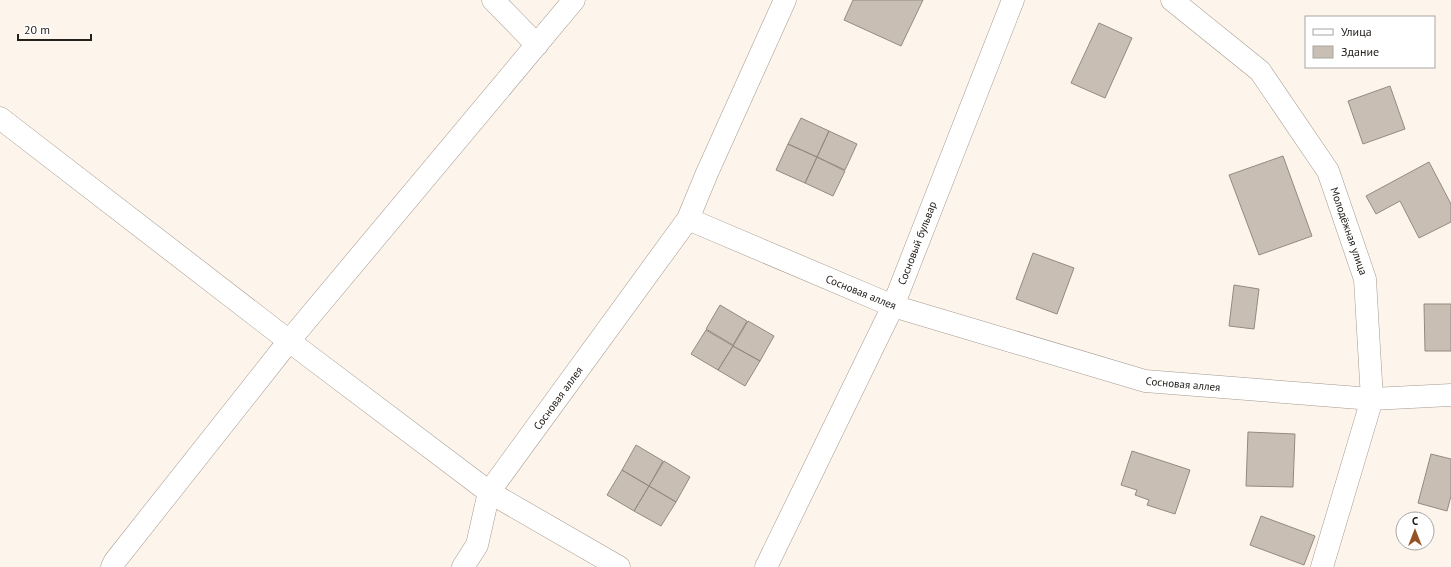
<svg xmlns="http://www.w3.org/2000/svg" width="1451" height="567" viewBox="0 0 1451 567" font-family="'PT Sans',sans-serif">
<rect width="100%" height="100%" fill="#fdf4eb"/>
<path fill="#c9beb3" stroke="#948a7f" d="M853,0H923L901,46L844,20Z
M1099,23L1132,38L1105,98L1071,83Z
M1390,86L1405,129L1363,144L1348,101Z
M801,118L829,131L817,157L788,144Z
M829,131L857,144L845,170L817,157Z
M788,144L817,157L805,183L776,170Z
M1283,156L1312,236L1259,255L1229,175Z
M817,157L845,171L833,196L805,183Z
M1429,162L1451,204V222L1419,238L1400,201L1376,214L1366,196Z
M1033,253L1074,268L1057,314L1016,299Z
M1234,285L1259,289L1254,329L1229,326Z
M1424,304H1451V351H1425Z
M720,305L747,321L733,345L706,329Z
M748,321L774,336L760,361L733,346Z
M706,330L733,346L718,370L691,354Z
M733,346L760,361L745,386L718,370Z
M1248,432L1295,434L1293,487L1246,486Z
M636,445L663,461L649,486L622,470Z
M1132,451L1190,470L1175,514L1147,505L1149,500L1135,495L1137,490L1121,485Z
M1431,454L1451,459V496L1447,511L1418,503Z
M664,461L690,477L676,502L649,486Z
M622,470L649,486L634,511L607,495Z
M649,486L676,502L661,526L634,511Z
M1261,516L1315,536L1304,565L1250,545Z"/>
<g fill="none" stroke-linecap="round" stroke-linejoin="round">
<defs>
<path id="minor" d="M493,0L537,45
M1172,0L1260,71L1328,171L1365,279L1372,399L1322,567
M0,118L289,341L489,492L619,567
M688,219L707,173L785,0
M112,567L115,561L289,341L574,0
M463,567L477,545L489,492L688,219L893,306L1145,381L1372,399L1451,395
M766,567L893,306L1013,0"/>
</defs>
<use href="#minor" stroke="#a4998f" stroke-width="23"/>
<use href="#minor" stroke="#fff" stroke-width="22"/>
</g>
<g text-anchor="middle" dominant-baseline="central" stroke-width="3" stroke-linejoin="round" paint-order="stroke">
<g font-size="11" fill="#24201c" stroke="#fff">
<text transform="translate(1349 231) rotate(71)">Молодёжная улица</text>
<text transform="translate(917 243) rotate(-69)">Сосновый бульвар</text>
<text transform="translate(861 292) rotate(22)">Сосновая аллея</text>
<text transform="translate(1183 384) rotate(5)">Сосновая аллея</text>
<text transform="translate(558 398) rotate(-54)">Сосновая аллея</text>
</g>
</g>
<rect x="1305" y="16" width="130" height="52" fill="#ffffff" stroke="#a7a6a4"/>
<rect x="1313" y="29" width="20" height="6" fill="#ffffff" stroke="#a7a6a4"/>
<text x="1341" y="36" font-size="12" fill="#24201c">Улица</text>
<rect x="1313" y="46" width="20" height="12" fill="#c9beb3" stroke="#a7a6a4"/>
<text x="1341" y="56" font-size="12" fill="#24201c">Здание</text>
<g transform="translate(1415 531)"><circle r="19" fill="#ffffff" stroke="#a7a6a4"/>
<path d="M0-3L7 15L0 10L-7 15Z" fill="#955223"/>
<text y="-6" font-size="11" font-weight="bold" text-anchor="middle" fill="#24201c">С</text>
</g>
<path d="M18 34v6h73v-6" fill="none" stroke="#24201c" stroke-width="2"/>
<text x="24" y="34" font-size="12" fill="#24201c" stroke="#ffffff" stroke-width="3" paint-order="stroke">20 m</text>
</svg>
